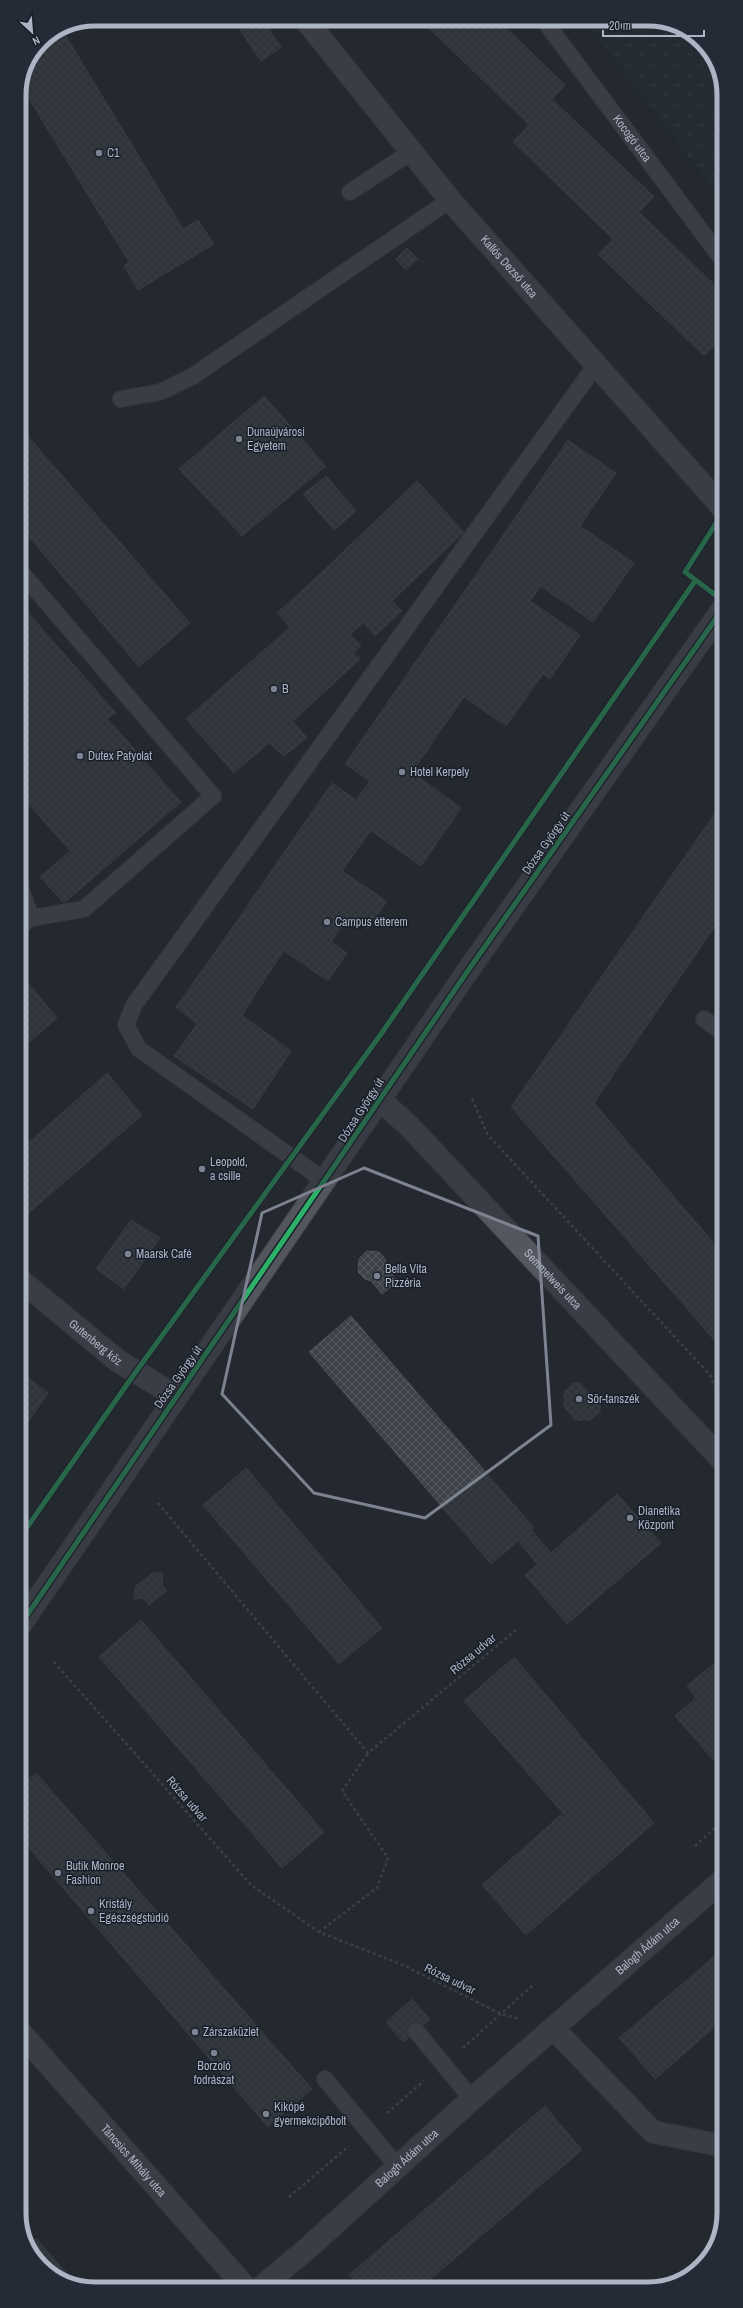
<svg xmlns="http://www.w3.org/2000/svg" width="743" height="2308" viewBox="0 0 743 2308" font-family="'Archivo Narrow',sans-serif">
<defs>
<pattern id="grass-tufts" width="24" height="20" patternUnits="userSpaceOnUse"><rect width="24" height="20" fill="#233236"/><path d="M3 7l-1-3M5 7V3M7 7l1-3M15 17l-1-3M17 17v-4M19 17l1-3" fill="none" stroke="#404d51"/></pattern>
<pattern id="forest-crowns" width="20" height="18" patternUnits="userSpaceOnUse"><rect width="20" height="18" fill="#233236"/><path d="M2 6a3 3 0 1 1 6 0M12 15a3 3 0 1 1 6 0" fill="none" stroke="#404d51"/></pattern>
<pattern id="building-cross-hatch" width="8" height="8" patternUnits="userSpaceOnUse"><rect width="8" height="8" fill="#3d4148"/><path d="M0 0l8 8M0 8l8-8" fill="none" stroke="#565a61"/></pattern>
</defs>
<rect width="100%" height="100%" fill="#252830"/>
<path fill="url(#grass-tufts)" d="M584,19H653L679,30L719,72L721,76L722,201Z"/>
<path fill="url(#forest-crowns)" d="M679,30L698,38L719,72Z"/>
<path fill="url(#building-cross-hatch)" stroke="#4c5058" d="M256,19H262L281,47L261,61L240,30Z
M434,19H497L565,85L552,99L654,197L639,212L722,292V338L704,356L598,254L613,239L513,142L529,125L427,26Z
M61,28L183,229L198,220L214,244L138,290L124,266L129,262L21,86L41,41Z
M407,248L418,259L406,270L396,259Z
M264,396L326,466L242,536L179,469Z
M20,427L190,623L139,667L20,526Z
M568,440L616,473L580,526L634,563L593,622L514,568L538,534L515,518Z
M326,476L356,511L334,530L303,494Z
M417,481L464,532L392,601L402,611L375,636L319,575Z
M515,518L538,534L514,568L541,586L530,601L580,635L550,679L543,674L506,726L464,697L448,720L399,686Z
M319,575L363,623L350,634L361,646L353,653L360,659L293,721L307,738L284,756L269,743L234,773L186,719L290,627L277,613Z
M30,615L116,713L107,718L181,802L64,903L40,877L70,851L20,794V618L23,621Z
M399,686L448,720L412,772L461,808L421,866L346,813L370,781L345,764Z
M332,783L355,799L346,813L371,830L342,871L387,901L368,929L349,916L331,942L347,953L328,981L284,951L276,962L230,931Z
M722,803V916L594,1103L723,1254V1350L511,1107Z
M230,931L276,962L242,1015L291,1051L253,1109L174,1056L197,1024L176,1007Z
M21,974L57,1018L20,1050V974Z
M107,1073L142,1115L24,1217L20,1212V1150Z
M131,1220L160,1238L124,1289L96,1269Z
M367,1251L379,1252L385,1259L386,1268L398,1281L382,1294L371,1281L365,1279L358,1272L359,1259Z
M351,1316L534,1528L491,1564L309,1352Z
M21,1372L48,1393L21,1432Z
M573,1383H580L600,1405V1412L590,1420H575L564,1407V1392Z
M246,1468L382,1628L339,1664L203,1505Z
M617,1494L661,1543L567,1624L525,1575L537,1564L519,1542L532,1531L551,1553Z
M152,1573H163L162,1585L167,1591L149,1605L144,1598L134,1599L135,1587Z
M141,1620L324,1832L282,1868L99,1657Z
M514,1657L654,1823L526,1935L482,1885L563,1813L464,1701Z
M717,1661L720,1665L723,1661V1771L675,1716L696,1698L687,1686Z
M36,1773L312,2089L268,2127L21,1839V1785Z
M724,1948V2019L655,2079L619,2038Z
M412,1999L430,2019L403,2042L386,2022Z
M545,2106L582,2150L427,2282L432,2287L360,2288L349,2275Z
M36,2238L74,2282L45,2270L29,2244Z"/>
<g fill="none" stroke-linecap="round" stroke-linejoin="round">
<defs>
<g id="lane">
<path id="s1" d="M543,19L722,259"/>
<path d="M350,192L411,152"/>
<path d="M121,399L160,392L193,376L450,200"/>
<path d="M20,571L213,796L84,909L31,918L20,926"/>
<path d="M20,887L31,918"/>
<path d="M704,1019L723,1033"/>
<path d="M325,1181L139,1049L126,1025L134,1005L596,365"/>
<path d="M416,2031L472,2099"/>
<path d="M325,2079L397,2166"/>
</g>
<g id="street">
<path id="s2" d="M305,19L450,200L722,507"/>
<path id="s3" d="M380,1100L410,1127L723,1461"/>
<path id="s4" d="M20,1280L118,1361L176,1396"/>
<path d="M553,2028L653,2132L724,2146"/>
<path id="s5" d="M21,2033L246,2288"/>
<path id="s6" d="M260,2288L308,2248L472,2099L724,1879"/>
</g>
<path id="secondary" d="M21,1624L467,972L722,610"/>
</defs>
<use href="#lane" stroke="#414349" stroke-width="18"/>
<use href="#street" stroke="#414349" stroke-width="24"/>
<use href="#secondary" stroke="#414349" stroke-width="24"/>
<path stroke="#575c63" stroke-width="2.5" stroke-dasharray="3 3" stroke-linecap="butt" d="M472,1099L488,1135L710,1375L718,1395L723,1400
M158,1503L368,1753L516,1630
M54,1662L251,1885L319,1932L403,1965L501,2014L520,2019
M695,1846L724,1820
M319,1932L377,1888L388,1858L342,1791L368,1753
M463,2048L533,1985
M387,2113L424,2081
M289,2197L349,2146"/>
<use href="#lane" stroke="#54575f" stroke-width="16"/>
<use href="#street" stroke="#54575f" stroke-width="22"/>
<use href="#secondary" stroke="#53565d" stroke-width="22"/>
<defs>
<path id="cycleway" d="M722,514L685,572L722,600
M21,1536L135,1373L381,1034L695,581
M21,1624L467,972L722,610"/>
</defs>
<use href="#cycleway" stroke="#191f2a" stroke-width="8"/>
<use href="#cycleway" stroke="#2db169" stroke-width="5"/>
</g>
<path d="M0 0H743V2308H0ZM364,1168L538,1236L551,1425L425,1518L314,1493L222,1394L262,1213Z" fill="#252830" fill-opacity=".55" fill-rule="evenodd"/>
<path fill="none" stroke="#7d8390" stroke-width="3" stroke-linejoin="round" d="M364,1168L538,1236L551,1425L425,1518L314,1493L222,1394L262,1213Z"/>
<g fill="#7d8390" stroke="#191f2a" stroke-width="1.5">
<circle cx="99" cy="153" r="4"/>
<circle cx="239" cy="439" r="4"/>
<circle cx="274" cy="689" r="4"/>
<circle cx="80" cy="756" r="4"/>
<circle cx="402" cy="772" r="4"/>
<circle cx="327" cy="922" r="4"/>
<circle cx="202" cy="1169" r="4"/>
<circle cx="128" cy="1254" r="4"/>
<circle cx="377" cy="1276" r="4"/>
<circle cx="579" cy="1399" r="4"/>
<circle cx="630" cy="1518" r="4"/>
<circle cx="58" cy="1873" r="4"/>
<circle cx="91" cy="1911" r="4"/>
<circle cx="195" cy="2032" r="4"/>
<circle cx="214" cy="2053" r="4"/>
<circle cx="266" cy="2114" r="4"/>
</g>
<g text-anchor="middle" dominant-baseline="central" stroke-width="3" stroke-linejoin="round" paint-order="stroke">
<g font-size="12" fill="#adb4c3" stroke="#191f2a">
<text stroke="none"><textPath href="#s1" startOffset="149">Kocogó utca</textPath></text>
<text stroke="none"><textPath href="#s2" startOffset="321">Kallós Dezső utca</textPath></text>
<text transform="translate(546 843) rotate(-55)">Dózsa György út</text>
<text transform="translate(361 1110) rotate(-57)">Dózsa György út</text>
<text stroke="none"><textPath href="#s3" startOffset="249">Semmelweis utca</textPath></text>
<text stroke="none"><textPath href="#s4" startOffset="98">Gutenberg köz</textPath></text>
<text transform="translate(178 1377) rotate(-55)">Dózsa György út</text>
<text transform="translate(473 1654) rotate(-40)">Rózsa udvar</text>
<text transform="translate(187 1799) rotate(49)">Rózsa udvar</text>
<text stroke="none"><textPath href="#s6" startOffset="517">Balogh Ádám utca</textPath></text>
<text transform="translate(450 1979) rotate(26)">Rózsa udvar</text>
<text stroke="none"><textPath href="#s6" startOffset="196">Balogh Ádám utca</textPath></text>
<text stroke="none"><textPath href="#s5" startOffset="170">Táncsics Mihály utca</textPath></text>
</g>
<g font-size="12" fill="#adb4c3" stroke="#191f2a" text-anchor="start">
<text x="107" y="153">C1</text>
<text x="247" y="432">Dunaújvárosi<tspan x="247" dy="14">Egyetem</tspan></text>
<text x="282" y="689">B</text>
<text x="88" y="756">Dutex Patyolat</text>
<text x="410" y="772">Hotel Kerpely</text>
<text x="335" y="922">Campus étterem</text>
<text x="210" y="1162">Leopold,<tspan x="210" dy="14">a csille</tspan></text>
<text x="136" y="1254">Maarsk Café</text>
<text x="385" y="1269">Bella Vita<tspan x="385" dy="14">Pizzéria</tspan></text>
<text x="587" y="1399">Sör-tanszék</text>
<text x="638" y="1511">Dianetika<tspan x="638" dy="14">Központ</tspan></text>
<text x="66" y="1866">Butik Monroe<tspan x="66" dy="14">Fashion</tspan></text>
<text x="99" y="1904">Kristály<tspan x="99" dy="14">Egészségstúdió</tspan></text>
<text x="203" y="2032">Zárszaküzlet</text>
<text x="214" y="2066" text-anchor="middle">Borzoló<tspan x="214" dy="14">fodrászat</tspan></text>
<text x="274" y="2107">Kikópé<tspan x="274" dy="14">gyermekcipőbolt</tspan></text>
</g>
</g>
<path d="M0 0H743V2308H0ZM95 26H648A69 69 0 0 1 717 95V2213A69 69 0 0 1 648 2282H95A69 69 0 0 1 26 2213V95A69 69 0 0 1 95 26Z" fill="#252b36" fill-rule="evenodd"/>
<path fill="none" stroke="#adb4c3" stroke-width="5" d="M95 26H648A69 69 0 0 1 717 95V2213A69 69 0 0 1 648 2282H95A69 69 0 0 1 26 2213V95A69 69 0 0 1 95 26Z"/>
<g transform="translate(32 32) rotate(154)" stroke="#191f2a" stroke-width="3" paint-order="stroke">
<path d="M0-3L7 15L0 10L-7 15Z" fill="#adb4c3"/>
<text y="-6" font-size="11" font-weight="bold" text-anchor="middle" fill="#adb4c3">N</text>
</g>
<path d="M603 30v6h101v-6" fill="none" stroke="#adb4c3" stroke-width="2"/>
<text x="609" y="30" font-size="12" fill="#adb4c3" stroke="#191f2a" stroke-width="3" paint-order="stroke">20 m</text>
</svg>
